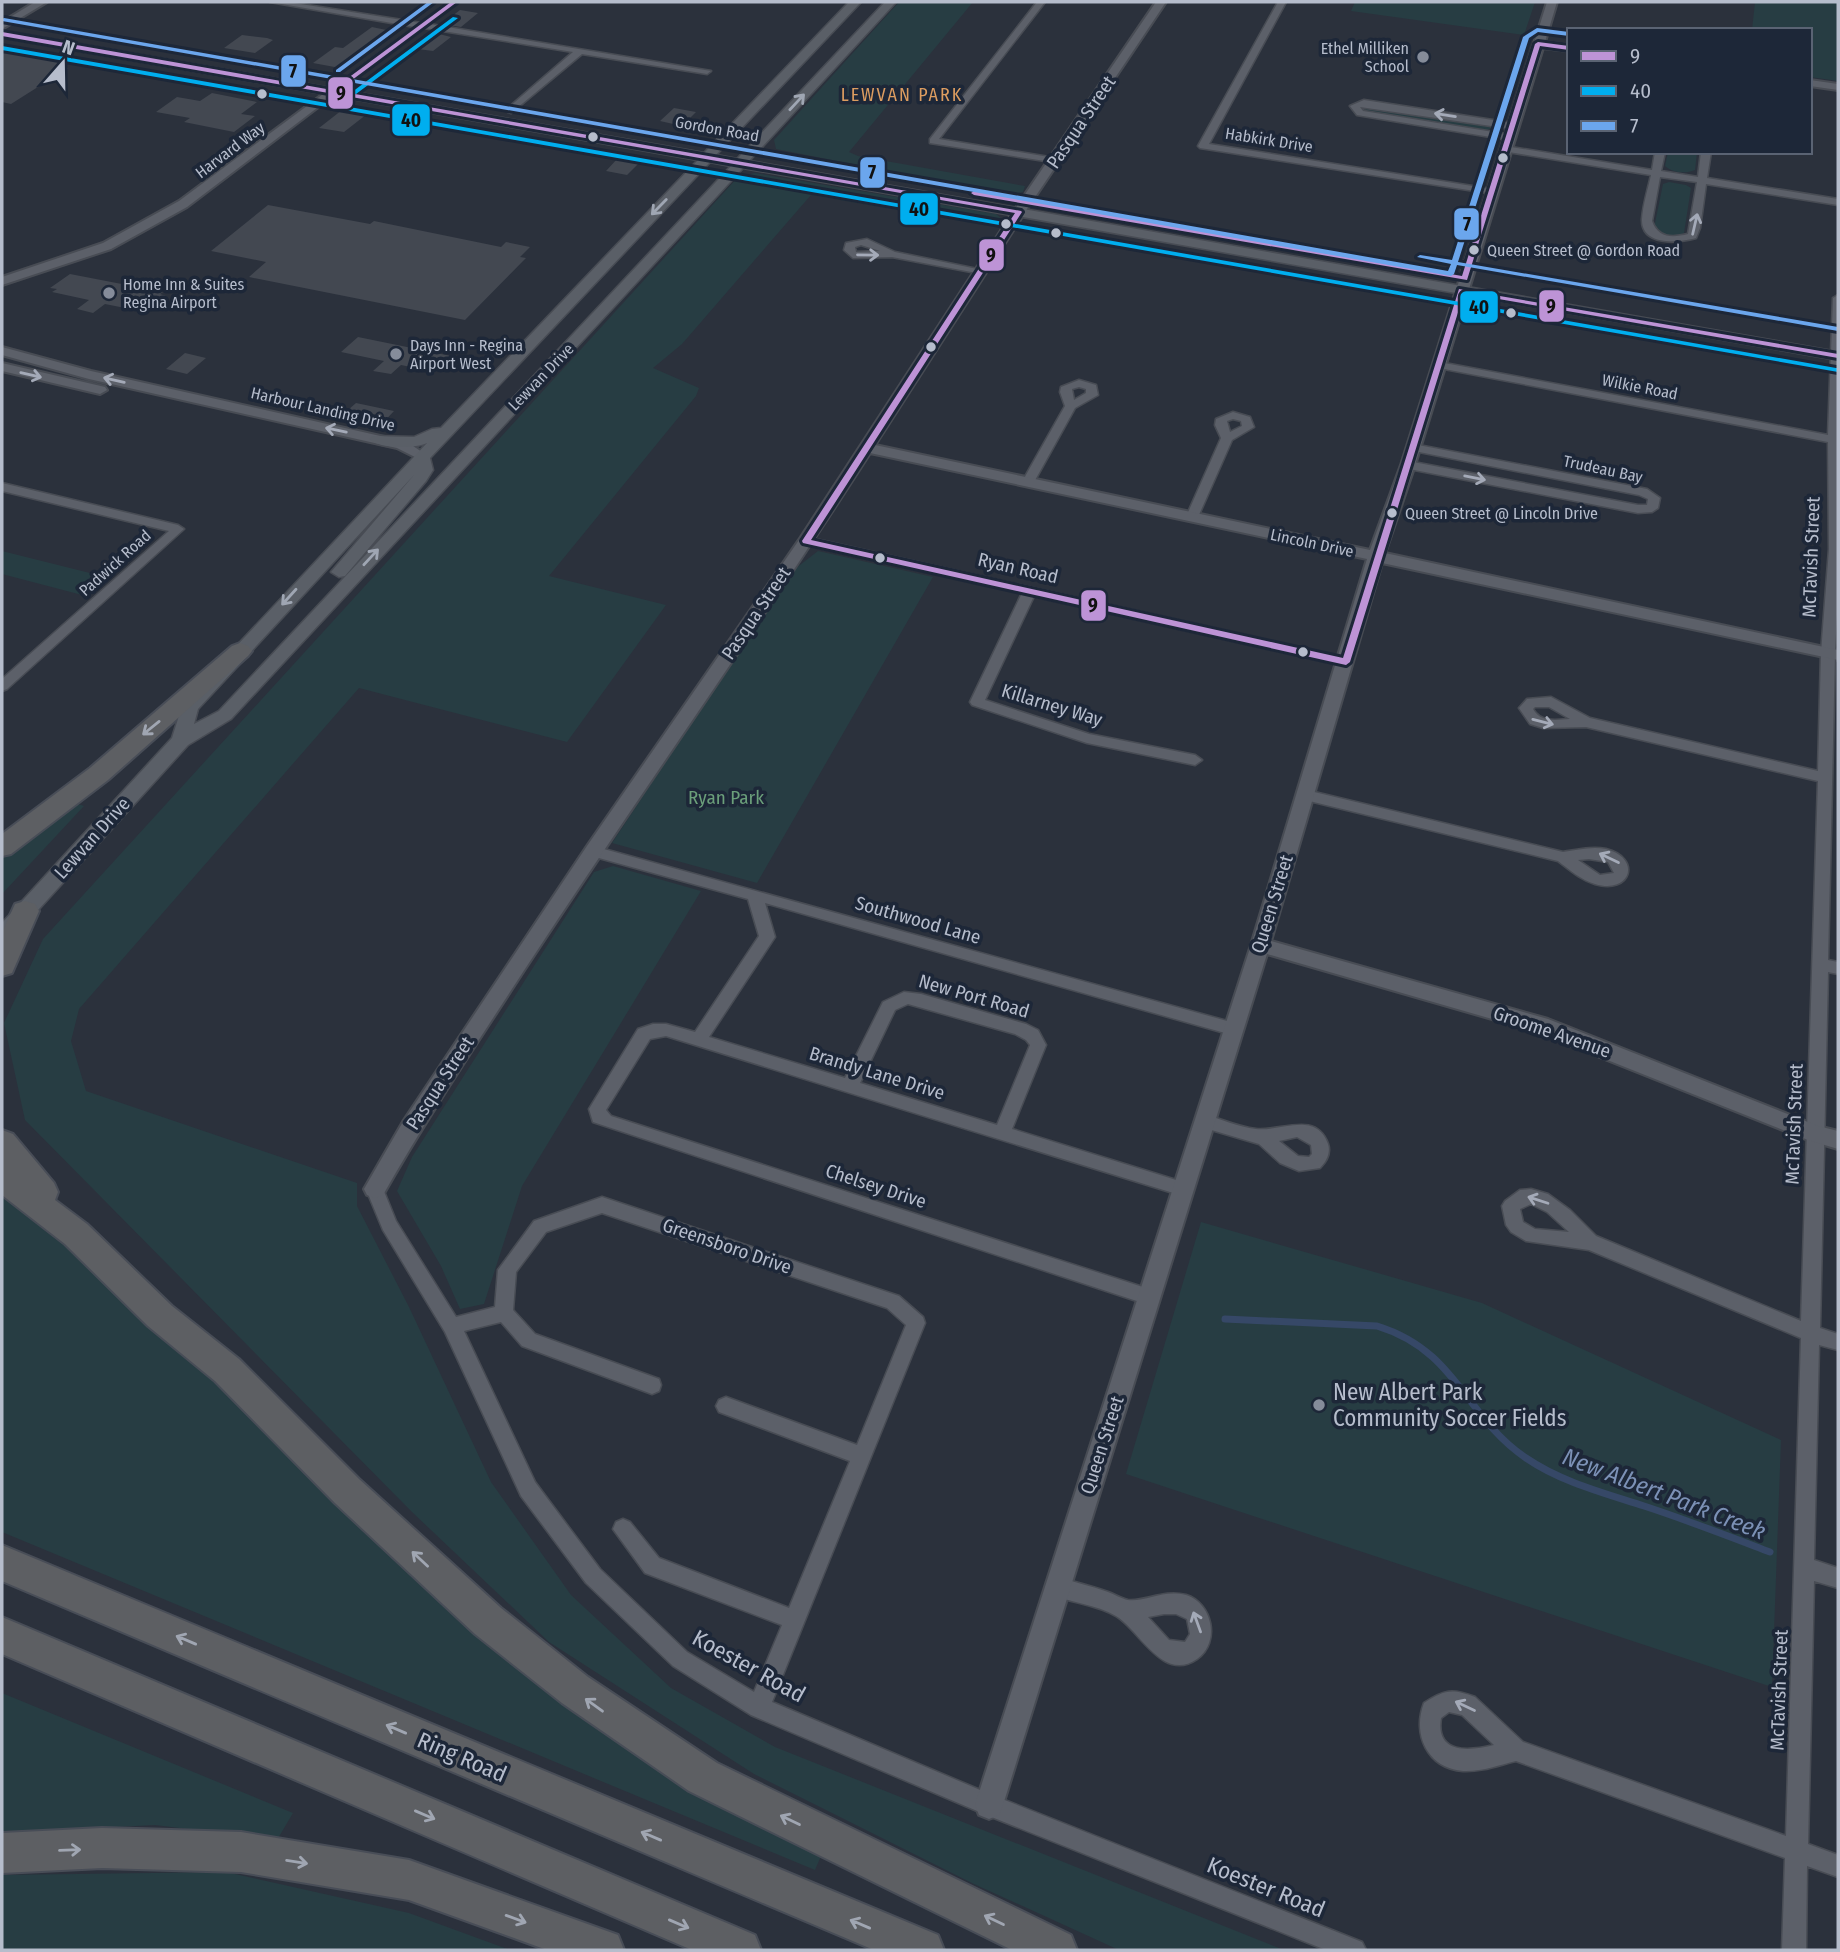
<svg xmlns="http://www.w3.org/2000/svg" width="1840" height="1952" viewBox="0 0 1840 1952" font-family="'Fira Sans Condensed',sans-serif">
<rect width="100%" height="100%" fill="#2b313c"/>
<path fill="#273d43" d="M899,2H973L849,152L858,156L1025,186L1023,192L1009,195L776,149L774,140Z
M1355,2H1535L1524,35L1351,11Z
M1755,2H1838V81L1810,77V30H1752Z
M1362,106L1494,125L1495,127L1487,130L1366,111Z
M1668,152H1697L1695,170C1685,174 1673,173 1665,166Z
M755,173L996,214L1001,218L996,227L811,195L682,344L653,368L699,388L696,396L549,576L666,605L567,742L359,688L79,1009L71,1041L86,1091L357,1183V1206L409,1307L491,1482L571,1595L671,1688L775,1747L1284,1950H1119L974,1884L754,1774L549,1642L412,1512L25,1120L4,1023L43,939L738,177Z
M1669,182L1686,185L1691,188L1684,233C1674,238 1662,236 1654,228L1663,184Z
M2,551L102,576L82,595L2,574Z
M818,551L933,577L757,883L612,843L791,572Z
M72,802L84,806L2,894V854Z
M613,866L701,891L522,1186L484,1304L460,1309L441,1266L397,1191L412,1157L594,872Z
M2,1197L63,1243L145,1312L367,1528L821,1856L815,1870L2,1532Z
M1201,1222L1482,1303L1781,1440L1772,1687L1126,1474Z
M2,1693L293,1813L277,1840L155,1825L2,1833Z
M226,1872L409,1913L510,1950H2V1875Z"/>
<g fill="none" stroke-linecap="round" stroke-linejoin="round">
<path stroke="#364867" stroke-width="7" d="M1225,1319L1377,1326C1458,1351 1464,1416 1526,1458C1561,1482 1604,1493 1644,1506C1687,1520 1728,1536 1770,1552"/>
</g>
<path fill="#434851" d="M460,10L478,13L461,27L442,24Z
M372,27L391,31L340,68L313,63L335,47L343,48Z
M431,32L451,37L433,51L410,48Z
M242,35L267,38L273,40L255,53L224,48Z
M2,47L72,60L61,67L68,68L11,104L2,102Z
M212,93L257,102L241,114L255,116L234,132L184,122L190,118L156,112L177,97L200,101Z
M674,108L696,112L682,126L660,121Z
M342,110L367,114L344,132L319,128Z
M618,158L640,162L627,175L606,171Z
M268,205L370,224L374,221L501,247L506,242L530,247L520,257L526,258L465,320L249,277L266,262L211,251Z
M70,274L163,292L160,294L166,296L145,312L105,304L93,313L77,309L89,300L52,292L57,289L50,288Z
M358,337L451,356L435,372L401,365L391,374L373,371L384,361L341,352Z
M185,353L206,358L187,374L166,369Z
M356,403L394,411L380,426L340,417Z"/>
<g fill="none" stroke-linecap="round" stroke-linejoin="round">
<defs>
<path id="minor" d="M270,2H288L421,23L449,2H458L429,24L711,71L707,74L582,54L511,113L508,112V108L573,52L424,28L346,85L342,82L343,80L415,27Z
M1037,2H1045L939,139L1055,158L1060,161L1058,163L930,143V139Z
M1278,2H1286L1209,144L1491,189L1494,190V194L1200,148L1198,146Z
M1364,100L1512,123L1517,126L1512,129L1360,107L1363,111L1512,135V139L1509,140L1357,115L1350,106Z
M1505,146L1652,170L1655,152H1665L1661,171L1698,177L1701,152H1711L1707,178L1838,199V205L1706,184L1700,228L1696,238C1678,243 1641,246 1642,219C1643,204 1648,189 1651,175L1502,151V147ZM1660,177L1697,182L1688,234C1672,238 1658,238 1652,221Z
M867,239L895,252L987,271L982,274L892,257L853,258L844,250L846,243ZM861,245L880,251L856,252L855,247Z
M1838,295V596L1835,653L1828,960L1838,962V974L1828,972L1820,1328L1838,1334V1350L1819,1345L1814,1560L1838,1568V1588L1814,1581L1808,1844L1838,1855V1877L1807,1866L1806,1950H1782L1785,1858L1516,1761C1499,1765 1481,1772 1463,1771C1427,1768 1412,1734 1424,1703C1444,1690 1452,1688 1475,1697L1523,1742L1786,1836L1801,1338L1589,1250L1526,1241L1511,1232L1506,1225L1502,1206L1505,1201L1520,1190L1531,1189L1548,1194L1570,1210L1596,1236L1801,1321L1818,781L1586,727L1543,728L1530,724L1519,708L1527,699L1551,697L1590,718L1818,771L1821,653L1829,549L1828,442L1439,368L1433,365L1439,362L1828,435L1833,298ZM1535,707H1549L1570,719C1556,720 1541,723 1533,709ZM1531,1204L1547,1212L1569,1232L1535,1229L1523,1222L1520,1209ZM1449,1712L1462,1715L1494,1745C1470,1751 1435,1755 1441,1718Z
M1079,380L1096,385L1098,395L1075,408L1034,482L1032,485H1024L1022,482L1065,406L1060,392L1061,387ZM1079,387L1086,389V393L1074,400L1072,389Z
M1233,412L1250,417L1254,427L1232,440L1198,517L1192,521L1188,520L1186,517L1221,438L1215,425L1216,419ZM1233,419L1241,421L1242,426L1230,432L1227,421Z
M1413,444L1647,489L1660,498L1658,508L1652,512L1638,513L1404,468L1402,465L1408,461L1638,505H1647L1648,499L1639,495L1409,450V446Z
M2,483L178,525L184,529L7,689L2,691V679L169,531L2,491Z
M806,537L1346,658L1353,662L1346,666L1034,596L985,700L1089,734L1195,755L1202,760L1195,765L1087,743L972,705L970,702L1022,593L802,544V538Z
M1306,790L1563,852C1577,850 1592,846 1606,849C1642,858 1631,895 1595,884C1581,880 1570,870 1558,861L1301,799L1299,795L1301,791ZM1589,859L1608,862L1614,873L1600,875L1578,860Z
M593,846L1238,1024L1240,1029L1238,1034L1232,1035L765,903L775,937L709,1037L845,1078L883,1002L904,992L921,994L1026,1024L1038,1030L1046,1045L1012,1129L1189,1184L1192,1189L1189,1194L1183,1196L666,1036L650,1039L606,1110L611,1116L1149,1289L1155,1291L1158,1297L1155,1303L1149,1305L593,1122L589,1109L638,1029L653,1024H666L695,1032L759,936L748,899L588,855L586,851ZM908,1004L1015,1034L1026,1040L1030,1045L997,1125L860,1083L895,1010Z
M1204,1114C1221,1119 1238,1127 1256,1129C1280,1132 1316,1110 1328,1144C1331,1153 1326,1162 1320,1168L1299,1171L1280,1163L1259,1144L1198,1126L1196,1121L1198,1116ZM1297,1137L1311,1145L1312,1154L1309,1157L1298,1156L1279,1141Z
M375,1182L381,1184L396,1221L456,1317L495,1307L498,1270L534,1221L602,1197L899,1296L923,1317L925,1323L772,1702L992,1795L1362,1942L1366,1950H1326L989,1816L751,1715L673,1666L586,1583L521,1496L445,1332L383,1230L366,1189L369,1184ZM602,1213L887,1308L906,1325L857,1445L726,1397L719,1400L716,1406L719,1412L850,1461L789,1608L659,1558L630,1522L623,1519L616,1522L613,1529L645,1573L782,1625L754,1692L687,1652L600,1569L535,1482L464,1331L501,1322L522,1346L652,1394L659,1391L661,1385L659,1379L535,1334L513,1310L516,1272L546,1232Z
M1057,1577C1074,1582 1091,1586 1108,1592C1114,1594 1122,1599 1128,1600C1146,1602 1163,1589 1186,1595C1212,1603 1221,1642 1197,1659C1162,1683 1139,1629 1116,1616C1096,1604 1071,1603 1050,1594L1047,1587L1050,1580ZM1164,1614H1176L1187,1619L1190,1634L1185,1642L1169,1640L1148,1617Z"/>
<path id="tertiary" d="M35,2H47L2,29V22Z
M1156,2H1166L1025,212L875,445L1370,550L1401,465L1547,2H1557L1545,42L1569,45V51L1543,48L1415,465L1385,553L1838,650V660L1382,563L1271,941L1548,1019L1818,1126L1838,1131V1149L1808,1140L1537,1032L1267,954L1003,1805L999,1815L989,1819L979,1815L975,1805L1251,945L1367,559L870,453C758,628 637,798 523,972C475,1046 426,1119 383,1195L375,1198L367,1195L364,1189L404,1120L587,846L799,540L1013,212Z
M342,80L351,82L187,207L111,249L2,285V277L103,243L179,201Z
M1810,80L1838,84V90L1810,86Z
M2,347L91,371L407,442L428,456L421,460L397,448L89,379L2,355Z
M2,363L105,387L107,390L100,394L2,371Z"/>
<path id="secondary" d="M849,2H861L716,155L737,159L885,2H896L749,161L1838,352V360L743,168L231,719L188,745L9,942L2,944V923L172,738L183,703L427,443C414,449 380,449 369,439L372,436L414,437L432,429L441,428L698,160L2,37V31L704,153ZM710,162L731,166L219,711L194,724L198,709L414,475L331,572L339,577L345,576L426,481L433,470L430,458Z"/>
<path id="motorway" d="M240,643L248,646L252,651L248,656L108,780L11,854L2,856V834L90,768L232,646Z
M25,901L35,904L39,911L12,973L2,976V933L15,904Z
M2,1130L13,1134L54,1183L58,1192L55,1200L87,1224L172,1306L239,1359L359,1479L501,1608L588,1677L717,1763L1071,1935L1077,1950H1012L689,1791L562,1703L475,1634L335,1503L215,1381L148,1326L65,1244L2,1195Z
M2,1545L938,1935L944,1950H874L2,1581Z
M2,1617L755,1935L761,1950H692L2,1654Z
M102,1828L241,1832L409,1860L618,1935L624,1950H547L409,1900L241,1872L102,1868L2,1873V1833Z"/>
</defs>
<use href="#minor" stroke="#484c54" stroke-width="3"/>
<use href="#tertiary" stroke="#484c54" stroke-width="4"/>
<use href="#secondary" stroke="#484c54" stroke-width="3"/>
<use href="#motorway" stroke="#484d57" stroke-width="4"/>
<use href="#minor" fill="#5c6069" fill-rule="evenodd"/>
<use href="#tertiary" fill="#5c6069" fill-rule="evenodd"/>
<use href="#secondary" fill="#5a5f67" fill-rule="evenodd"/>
<use href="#motorway" fill="#5d5f63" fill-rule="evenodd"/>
<defs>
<path id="bus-1" d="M451,2H457L348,83H344V81Z
M2,32L1021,211L1022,212L811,540L1343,658L1459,289L1838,354V358L1464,293L1350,662L1346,665L803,543L802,541L1015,213L2,36Z
M1538,42L1569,46V50L1540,46L1467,280L974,195L971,193L974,191L1462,276L1535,44Z"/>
<path id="bus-2" d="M453,17L458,18L356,94H352V92Z
M2,46L1836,368H1838V372L2,50Z"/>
<path id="bus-3" d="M428,2H434L340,72H336V70Z
M4,18L1448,271L1451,264L1417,257L1420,255L1452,260L1523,37L1537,28L1569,32V36L1538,32L1529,38L1458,262L1838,327V331L1457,265L1454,274L1451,276L2,21V19Z"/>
</defs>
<use href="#bus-1" stroke="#1d2738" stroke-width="6"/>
<use href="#bus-2" stroke="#1d2738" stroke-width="6"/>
<use href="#bus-3" stroke="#1d2738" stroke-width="6"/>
<use href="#bus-1" fill="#bd93d6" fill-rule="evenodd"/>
<use href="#bus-2" fill="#00aeef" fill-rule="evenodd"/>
<use href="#bus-3" fill="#6ba6ed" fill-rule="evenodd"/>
</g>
<defs><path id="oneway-shaft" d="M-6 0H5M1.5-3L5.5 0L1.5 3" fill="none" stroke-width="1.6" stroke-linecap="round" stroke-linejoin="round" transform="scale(1.75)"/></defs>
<g stroke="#9fa6b3">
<use href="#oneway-shaft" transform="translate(797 102) rotate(-47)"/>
<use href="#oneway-shaft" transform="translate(659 207) rotate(134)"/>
<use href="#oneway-shaft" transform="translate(371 557) rotate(-47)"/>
<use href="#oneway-shaft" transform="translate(289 597) rotate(132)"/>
</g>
<g stroke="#a4aab8">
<use href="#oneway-shaft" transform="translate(1445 115) rotate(-171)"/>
<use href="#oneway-shaft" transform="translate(1695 224) rotate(-77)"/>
<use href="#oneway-shaft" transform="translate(868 255) rotate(1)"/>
<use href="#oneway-shaft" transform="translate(31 375) rotate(13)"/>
<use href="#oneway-shaft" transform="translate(114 380) rotate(-167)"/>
<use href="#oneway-shaft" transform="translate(336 430) rotate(-168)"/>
<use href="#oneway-shaft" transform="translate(1475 478) rotate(11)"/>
<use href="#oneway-shaft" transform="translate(1543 722) rotate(14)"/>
<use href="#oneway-shaft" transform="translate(1609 858) rotate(-154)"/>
<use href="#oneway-shaft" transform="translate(1538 1200) rotate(-162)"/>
<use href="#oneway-shaft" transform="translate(1197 1622) rotate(-110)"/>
<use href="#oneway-shaft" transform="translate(1465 1706) rotate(-155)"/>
</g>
<g stroke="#a0a6b2">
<use href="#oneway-shaft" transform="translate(151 728) rotate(141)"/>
<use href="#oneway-shaft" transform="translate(420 1559) rotate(-137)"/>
<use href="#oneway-shaft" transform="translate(186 1640) rotate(-157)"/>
<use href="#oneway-shaft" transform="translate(594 1705) rotate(-144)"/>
<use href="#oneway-shaft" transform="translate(396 1729) rotate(-157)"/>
<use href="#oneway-shaft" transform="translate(425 1815) rotate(23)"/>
<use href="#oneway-shaft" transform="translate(790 1820) rotate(-154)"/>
<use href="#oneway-shaft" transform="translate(651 1836) rotate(-157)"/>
<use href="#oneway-shaft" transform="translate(70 1850) rotate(-2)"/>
<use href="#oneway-shaft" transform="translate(297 1862) rotate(9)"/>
<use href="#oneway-shaft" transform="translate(516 1919) rotate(20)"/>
<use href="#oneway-shaft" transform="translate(994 1920) rotate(-154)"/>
<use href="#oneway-shaft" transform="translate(679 1924) rotate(23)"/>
<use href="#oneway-shaft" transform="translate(860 1924) rotate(-157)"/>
</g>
<g fill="#858c9a" stroke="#1d2738" stroke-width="2.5">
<circle cx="1423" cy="57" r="7"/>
<circle cx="109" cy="293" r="7"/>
<circle cx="396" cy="354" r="7"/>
<circle cx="1319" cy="1405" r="7"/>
</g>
<g fill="#b6bdcc" stroke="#1d2738" stroke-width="2.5">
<circle cx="262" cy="94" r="6"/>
<circle cx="593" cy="137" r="6"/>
<circle cx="1503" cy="158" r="6"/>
<circle cx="1006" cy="224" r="6"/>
<circle cx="1056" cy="233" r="6"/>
<circle cx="1474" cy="250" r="6"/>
<circle cx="1511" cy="313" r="6"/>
<circle cx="931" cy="347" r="6"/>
<circle cx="1392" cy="513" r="6"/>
<circle cx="880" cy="558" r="6"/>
<circle cx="1303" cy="652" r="6"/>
</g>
<g text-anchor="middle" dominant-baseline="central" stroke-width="7" stroke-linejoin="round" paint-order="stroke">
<g font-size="16" fill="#b6bdcc" stroke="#1d2738" text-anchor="start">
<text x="1409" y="48" text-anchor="end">Ethel Milliken<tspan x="1409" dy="18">School</tspan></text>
<text x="123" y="284">Home Inn &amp; Suites<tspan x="123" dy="18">Regina Airport</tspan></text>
<text x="410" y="345">Days Inn - Regina<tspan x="410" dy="18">Airport West</tspan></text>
</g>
<g font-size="16" fill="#b6bdcc" stroke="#1d2738">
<text transform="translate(717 129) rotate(10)">Gordon Road</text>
<text transform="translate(1269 140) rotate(9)">Habkirk Drive</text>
<text transform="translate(230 150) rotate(-37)">Harvard Way</text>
<text transform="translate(541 377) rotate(-46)">Lewvan Drive</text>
<text transform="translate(1640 387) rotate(11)">Wilkie Road</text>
<text transform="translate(323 409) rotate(13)">Harbour Landing Drive</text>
<text transform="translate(1603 469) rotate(12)">Trudeau Bay</text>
<text transform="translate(1312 543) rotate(12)">Lincoln Drive</text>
<text transform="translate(115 563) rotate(-42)">Padwick Road</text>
</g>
<g font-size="16" fill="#b6bdcc" stroke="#1d2738" text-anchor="start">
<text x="1487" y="250">Queen Street @ Gordon Road</text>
<text x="1405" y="513">Queen Street @ Lincoln Drive</text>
</g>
<g font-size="18" letter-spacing="2" fill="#dd9d60" stroke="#1d2738">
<text x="902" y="95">LEWVAN PARK</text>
</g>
<g font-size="19" fill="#b6bdcc" stroke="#1d2738">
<text transform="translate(1081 122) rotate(-56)">Pasqua Street</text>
<text transform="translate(1811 557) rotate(-88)">McTavish Street</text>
<text transform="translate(1018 568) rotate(13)">Ryan Road</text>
<text transform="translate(756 613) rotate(-56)">Pasqua Street</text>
<text transform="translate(1052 705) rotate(17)">Killarney Way</text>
<text transform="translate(92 838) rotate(-48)">Lewvan Drive</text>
<text transform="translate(1272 904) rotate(-73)">Queen Street</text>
<text transform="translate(918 920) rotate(16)">Southwood Lane</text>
<text transform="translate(974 996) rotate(16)">New Port Road</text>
<text transform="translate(1552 1032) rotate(19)">Groome Avenue</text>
<text transform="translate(877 1073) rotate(17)">Brandy Lane Drive</text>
<text transform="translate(440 1083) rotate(-57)">Pasqua Street</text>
<text transform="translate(1794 1124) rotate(-88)">McTavish Street</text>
<text transform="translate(876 1186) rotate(18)">Chelsey Drive</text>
<text transform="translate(727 1246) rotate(19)">Greensboro Drive</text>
<text transform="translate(1102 1445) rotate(-72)">Queen Street</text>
<text transform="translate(1779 1690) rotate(-88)">McTavish Street</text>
</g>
<g font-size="19" fill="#6b9f7a" stroke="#1d2738">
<text x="726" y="797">Ryan Park</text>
</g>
<g font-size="23" fill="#b6bdcc" stroke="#1d2738" text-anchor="start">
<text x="1333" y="1392">New Albert Park<tspan x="1333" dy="26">Community Soccer Fields</tspan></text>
</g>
<g font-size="23" fill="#b6bdcc" stroke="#1d2738">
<text transform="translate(749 1666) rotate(29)">Koester Road</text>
<text transform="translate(462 1757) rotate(23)">Ring Road</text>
<text transform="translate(1266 1887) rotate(22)">Koester Road</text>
</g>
<g font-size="24" font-style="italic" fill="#7c91b6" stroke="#1d2738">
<text transform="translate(1664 1494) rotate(21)">New Albert Park Creek</text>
</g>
</g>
<g stroke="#1d2738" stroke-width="2.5">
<rect x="280" y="54" width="27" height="34" rx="7" fill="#6ba6ed"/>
<rect x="327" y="76" width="27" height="34" rx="7" fill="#bd93d6"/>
<rect x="391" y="103" width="40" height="34" rx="7" fill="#00aeef"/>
<rect x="859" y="156" width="27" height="33" rx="7" fill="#6ba6ed"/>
<rect x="899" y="192" width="40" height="34" rx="7" fill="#00aeef"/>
<rect x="1453" y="207" width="27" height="34" rx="7" fill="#6ba6ed"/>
<rect x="978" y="238" width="27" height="34" rx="7" fill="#bd93d6"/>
<rect x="1538" y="289" width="27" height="34" rx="7" fill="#bd93d6"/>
<rect x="1459" y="290" width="40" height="34" rx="7" fill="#00aeef"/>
<rect x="1080" y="589" width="27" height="33" rx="7" fill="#bd93d6"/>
</g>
<g font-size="19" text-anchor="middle" font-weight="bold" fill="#111">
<text x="293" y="78">7</text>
<text x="341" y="100">9</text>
<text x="411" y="127">40</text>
<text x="872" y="179">7</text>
<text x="919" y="216">40</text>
<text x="1467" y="231">7</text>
<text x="991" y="262">9</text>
<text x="1551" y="313">9</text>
<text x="1479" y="314">40</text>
<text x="1093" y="612">9</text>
</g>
<rect width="1840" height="1952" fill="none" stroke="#b6bdcc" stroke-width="7"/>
<rect x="1567" y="28" width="245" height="126" fill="#1d2738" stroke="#5a6373" stroke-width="2"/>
<rect x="1581" y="51" width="35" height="10" fill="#bd93d6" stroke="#5a6373" stroke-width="2"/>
<text x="1630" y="63" font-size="21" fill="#b6bdcc">9</text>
<rect x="1581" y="86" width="35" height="10" fill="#00aeef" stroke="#5a6373" stroke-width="2"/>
<text x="1630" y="98" font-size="21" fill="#b6bdcc">40</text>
<rect x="1581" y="121" width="35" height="10" fill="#6ba6ed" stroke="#5a6373" stroke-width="2"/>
<text x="1630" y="133" font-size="21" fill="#b6bdcc">7</text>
<g transform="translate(63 63) rotate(20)" stroke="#1d2738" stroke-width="5" paint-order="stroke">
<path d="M0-5L12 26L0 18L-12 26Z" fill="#b6bdcc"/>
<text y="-10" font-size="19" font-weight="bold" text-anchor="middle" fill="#b6bdcc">N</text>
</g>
</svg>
